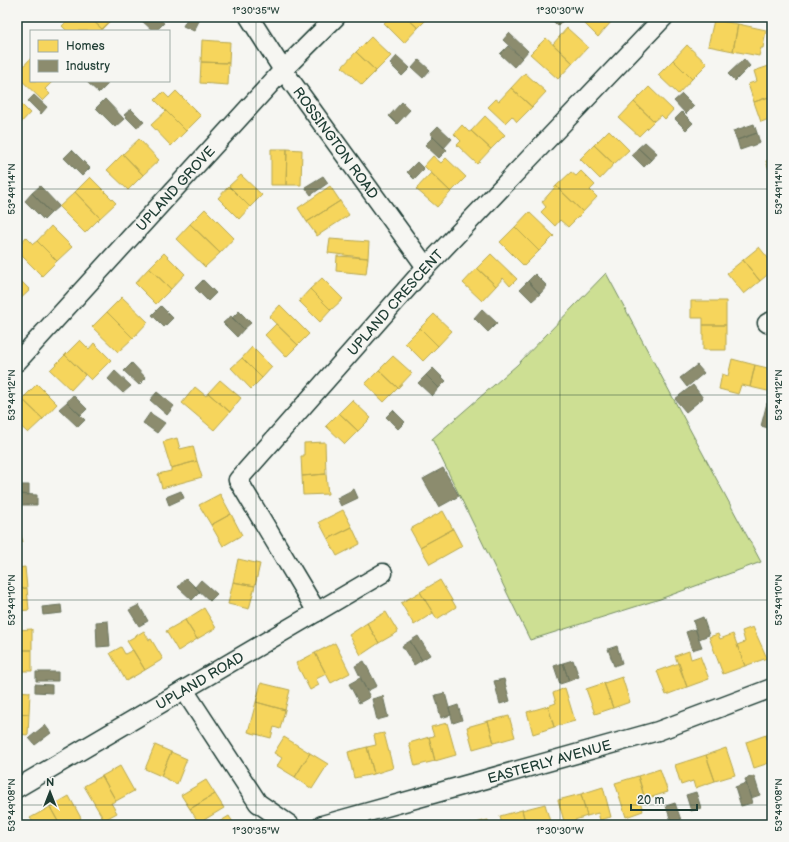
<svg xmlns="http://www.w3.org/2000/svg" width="789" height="842" viewBox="0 0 789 842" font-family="'Balsamiq Sans',sans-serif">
<rect width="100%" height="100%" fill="#f6f6f2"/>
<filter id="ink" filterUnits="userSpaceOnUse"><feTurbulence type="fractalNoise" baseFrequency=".025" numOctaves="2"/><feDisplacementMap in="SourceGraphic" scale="8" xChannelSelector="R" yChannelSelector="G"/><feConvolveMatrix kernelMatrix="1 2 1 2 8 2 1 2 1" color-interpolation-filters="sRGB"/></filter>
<g filter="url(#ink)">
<path fill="#cddf93" stroke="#768e64" d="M606,273L761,562L660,599L530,640L432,439L517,365Z"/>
<path fill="#f6d55c" stroke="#b6a750" d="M71,17H89L102,29L101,31H67L62,26Z
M89,17H114L102,29Z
M390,17H406L418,28L404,43L384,23Z
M406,17H429L418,28Z
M578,17H608L612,21L598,37Z
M608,17H616L612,21Z
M714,20L738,24L733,51L708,46Z
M738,24L766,30L763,48H761L759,56L733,51Z
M567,28L588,47L573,63L553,44Z
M371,37L391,56L376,71L356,52Z
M546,38L573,63L558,79L530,54Z
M202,40L230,42L229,63L201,62Z
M687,45L707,64L692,79L673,60Z
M356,52L376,71L362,85L342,67Z
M31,58V81H53L45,89L50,94L43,101L17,76V73Z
M673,60L692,79L678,94L658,75Z
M201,62L229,63L228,85L200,83Z
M772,65V96L754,102L748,84L757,81L754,71Z
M525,73L546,92L532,107L511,88Z
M649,87L673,110L665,119L661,115L654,121L634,102Z
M511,88L532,107L517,122L512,116L505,123L488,107L496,99L499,101Z
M176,91L201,116L186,131L155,100L163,92L169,98Z
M772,96V118L761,122L754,102Z
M17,100L30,113L17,127Z
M634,102L654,121L639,136L619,118Z
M166,111L186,131L171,146L151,125Z
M485,116L505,135L491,149L471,131Z
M462,125L469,132L471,131L491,149L477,164L457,145L461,141L454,134Z
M609,130L629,150L614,164L594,145Z
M772,136V150L768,138Z
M139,139L159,160L143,175L123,154Z
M594,145L614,164L600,179L580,159Z
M271,149H287L286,185H271Z
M287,149L302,150L301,185H286Z
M123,154L143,175L128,190L107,170Z
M433,156L441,163L446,158L466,177L451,192L424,166Z
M772,159V178L766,161Z
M581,171L595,185L590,190L597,197L583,212L556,186L571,172L576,176Z
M431,173L451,192L437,207L416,189Z
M241,175L262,195L250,207L229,186Z
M90,177L116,203L100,218L75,192Z
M229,186L250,207L239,219L218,198Z
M330,186L340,201L307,222L298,208Z
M556,186L583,212L568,227L560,220L555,226L541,212L546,207L542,202Z
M75,192L100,218L85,233L59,207Z
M340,201L349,215L317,236L307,222Z
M205,209L234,238L220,253L190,224Z
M529,212L554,236L539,251L515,227Z
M190,224L220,253L205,267L176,239Z
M51,226L72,247L57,261L37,241Z
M515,227L539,251L524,266L500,242Z
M26,237L33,244L37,241L57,261L42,276L22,256L21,243Z
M330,239L369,242L368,258L328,253Z
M759,247L772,263V271L760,281L743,260Z
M164,253L185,274L171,289L149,268Z
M491,254L517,279L510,286L503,278L496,286L477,268Z
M337,256L368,258L366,274L336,271Z
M743,260L760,281L744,294L727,273Z
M149,268L171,289L156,304L135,283Z
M477,268L496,286L482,301L463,283Z
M17,277L30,290L17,302Z
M322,278L343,299L331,310L310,289Z
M310,289L331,310L320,322L299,301Z
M122,297L148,322L133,338L107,312Z
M691,301H726V325H703V318H691Z
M280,305L309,334L298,345L269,317Z
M107,312L133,338L118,352L92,327Z
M434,314L452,331L438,346L420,328Z
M276,324L298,345L286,357L265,335Z
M703,325H726V350H703Z
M420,328L438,346L423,361L405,343Z
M80,340L89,349L94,343L111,360L91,380L65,355Z
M252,347L272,367L262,378L242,358Z
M65,355L85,375L71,390L50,370Z
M393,356L412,373L398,388L379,370Z
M242,358L262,378L251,389L231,368Z
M732,359L755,365L750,387L741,385L738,394L719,389L722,374L728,376Z
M755,365L772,369V392L750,387Z
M379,370L398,388L384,402L365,384Z
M220,380L241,398L230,412L208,393Z
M37,384L57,404L43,419L22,399Z
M195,387L206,396L208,393L230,412L214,430L182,403Z
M22,399L43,419L28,433L17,423V404Z
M352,400L371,418L358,431L339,413Z
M339,413L358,431L345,444L326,426Z
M177,438L180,449L193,446L197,461L171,468L163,442Z
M325,442L326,474L302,476L301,456H304V443Z
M197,461L202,477L162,488L158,474L171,471V468Z
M326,474L328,494L303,495L302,476Z
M220,494L231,514L211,525L199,505Z
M343,510L352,527L328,539L319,522Z
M443,511L453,529L420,547L410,529Z
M231,514L242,535L223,546L211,525Z
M17,523L23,542L17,543Z
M352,527L360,544L337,556L328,539Z
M453,529L462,546L430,564L420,547Z
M238,559L260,564L255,586L233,582Z
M25,567L27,588L17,589V568Z
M440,580L456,607L437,619L420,592Z
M233,582L255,586L249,609L228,604Z
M27,588L29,610L17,611V589Z
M420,592L433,613L414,625L401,603Z
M204,608L216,628L197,639L185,620Z
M386,612L398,632L379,643L367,623Z
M185,620L197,639L178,651L166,631Z
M367,623L379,643L361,655L349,635Z
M772,625V634L769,626Z
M753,627L767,658L745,666L737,645L745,642L742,631Z
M32,629V650H17V630Z
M144,631L149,640L151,639L163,659L145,670L127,641Z
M718,634L720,639L733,634L745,666L723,674L709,637Z
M335,643L350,673L331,683L315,653Z
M121,647L125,654L133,650L145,670L126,681L110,653Z
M17,650H32V671H17Z
M689,651L691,659L700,656L709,679L687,687L675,656Z
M315,653L326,674L316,679L319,685L310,690L296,663Z
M679,663L687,687L666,695L657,671Z
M622,677L630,702L613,708L604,683Z
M261,683L290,690L285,710L256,702Z
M604,683L613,708L595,714L586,689Z
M565,688L575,721L554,727L548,706L556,703L553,693Z
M17,691L30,692L29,714L17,713Z
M256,702L285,710L280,729L274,727L271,738L248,732Z
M548,706L554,727L533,734L527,712Z
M17,713L29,714L28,735L17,734Z
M509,716L515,737L494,743L488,721Z
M488,721L494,743L473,749L467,727Z
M447,723L456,755L435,761L429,737L434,736L431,727Z
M384,733L393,768L374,774L367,747L376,745L374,735Z
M772,733V755L766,735Z
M766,735L772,755V762L754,768L746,742Z
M284,737L310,753L295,777L277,766L282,758L274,753Z
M429,737L435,761L415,766L409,743Z
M155,745L171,752L161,776L145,769Z
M367,747L374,774L354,778L348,752Z
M726,748L735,775L715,781L706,755Z
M171,752L187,759L177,784L161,776Z
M310,753L328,764L312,789L295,777Z
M706,755L715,781L695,788L693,781L681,785L675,765Z
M120,766L134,791L116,801L102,776Z
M660,769L668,792L645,799L638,776Z
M102,776L116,801L111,803L117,813L104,820L84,786Z
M638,776L645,799L640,801L643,811L626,817L615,783Z
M206,780L215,794L190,809L181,795Z
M603,787L611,817L600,820L598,813L587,816L581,794Z
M215,794L224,808L199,823L190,809Z
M581,794L587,816L575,820L576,825H565L558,800Z
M69,796L81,818L71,825H60L50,807Z
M545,804L551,825H526L522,810Z
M50,807L60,825H35L30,818Z
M522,810L526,825H502L500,816Z
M229,816L235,825H214Z
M488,820L489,825H467Z"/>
<path fill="#8c8c6e" stroke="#6b745d" d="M142,17H157L164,23L156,31H153L140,19Z
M188,17H201L194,31L183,26Z
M549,17H564L565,18L558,26Z
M509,33L528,51L522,58L503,40Z
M508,46L522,58L514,67L500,54Z
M397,56L410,68L402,76L390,64Z
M744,59L750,66L735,81L728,74Z
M419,60L430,70L423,78L412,68Z
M105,81L108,84L99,93L87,82Z
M682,94L694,106L686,114L674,101Z
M34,95L47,107L41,114L28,101Z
M105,99L124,119L115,127L96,108Z
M402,102L410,110L397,124L389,116Z
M131,109L144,122L137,128L124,115Z
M682,112L693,123L686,130L675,119Z
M754,124L757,133L737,140L733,131Z
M438,126L452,139L444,148L430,134Z
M757,133L760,143L740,150L737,140Z
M433,137L447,150L439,158L425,145Z
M645,142L657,153L651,160L638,148Z
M638,148L651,160L644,167L632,155Z
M72,150L90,168L82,176L64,158Z
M417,162L424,169L414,179L407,172Z
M323,176L328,183L311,195L305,187Z
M40,186L59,206L51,213L32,193Z
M32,193L51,213L44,220L25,201Z
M535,274L547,286L540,294L528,281Z
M203,280L216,293L208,301L195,288Z
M528,281L540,294L532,301L520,289Z
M161,306L173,318L164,327L152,315Z
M482,309L497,323L488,332L474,318Z
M239,311L251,323L244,329L232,318Z
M231,316L244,329L237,337L223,323Z
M132,363L146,378L139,385L124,371Z
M697,365L704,373L687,387L680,378Z
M433,368L446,381L439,388L426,375Z
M115,371L131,386L123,393L108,379Z
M426,375L439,388L432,396L418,383Z
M693,385L703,398L686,412L675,399Z
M157,392L174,406L167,415L150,400Z
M73,395L87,409L81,415L67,402Z
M67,402L85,420L78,427L59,409Z
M767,403L772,405V429L761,426Z
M393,410L405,422L398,429L386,417Z
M150,413L165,423L157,433L143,423Z
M443,468L459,496L439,507L423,479Z
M17,485H29V495L17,494Z
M354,489L358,498L341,506L337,498Z
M181,491L184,498L169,505L166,497Z
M18,494L37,495V505H18Z
M186,578L200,592L192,600L178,587Z
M201,580L217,594L210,601L195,587Z
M61,605L62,613L43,615L42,607Z
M139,605L148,621L139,626L129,610Z
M703,617L709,635L699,639L693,621Z
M108,621L110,646L97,647L96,622Z
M695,629L702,647L692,650L686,632Z
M418,636L430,655L422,660L410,641Z
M410,641L422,660L414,665L402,646Z
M617,646L622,663L614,666L608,649Z
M573,660L579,677L569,681L563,663Z
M364,661L377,686L367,691L355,666Z
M563,663L569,681L560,684L554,666Z
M36,672H58V681H36Z
M360,678L370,697L359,703L349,684Z
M504,679L510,701L500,704L494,681Z
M35,684L52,685V693L35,692Z
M445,693L451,715L441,718L435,695Z
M383,696L388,717L377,720L372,699Z
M458,705L462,720L453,723L449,708Z
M45,725L51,733L35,745L29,738Z
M754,776L760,795L751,798L745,779Z
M746,783L752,803L741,806L735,787Z
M696,792L701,808L691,811L686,795Z
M675,803L681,820L672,824L666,806Z"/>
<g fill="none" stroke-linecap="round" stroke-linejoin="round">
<defs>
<g id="street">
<path id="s1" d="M249,17L283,70L426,267"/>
<path d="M767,323L772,321"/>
<path id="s2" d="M17,362L283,70L336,17"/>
<path id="s3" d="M317,612L238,480L426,267L664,17"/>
<path d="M184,690L258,803L290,825"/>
<path id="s4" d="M17,788L383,573"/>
<path id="s5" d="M322,825L658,731L772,688"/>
</g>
</defs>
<use href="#street" stroke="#1f3d34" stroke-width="21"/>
<use href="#street" stroke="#f6f6f2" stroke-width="18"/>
</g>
</g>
<path fill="none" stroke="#1f3d34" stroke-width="1" stroke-opacity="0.45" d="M256,17V825M560,17V825M17,189H772M17,395H772M17,600H772M17,805H772"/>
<g text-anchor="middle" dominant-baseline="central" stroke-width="4" stroke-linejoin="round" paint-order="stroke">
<g font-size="14" fill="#1f3d34" stroke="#f6f6f2">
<text stroke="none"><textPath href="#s1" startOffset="153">ROSSINGTON ROAD</textPath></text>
<text stroke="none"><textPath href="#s2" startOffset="235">UPLAND GROVE</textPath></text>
<text stroke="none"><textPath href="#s3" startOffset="391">UPLAND CRESCENT</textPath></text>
<text stroke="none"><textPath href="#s4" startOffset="212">UPLAND ROAD</textPath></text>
<text stroke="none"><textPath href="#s5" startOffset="236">EASTERLY AVENUE</textPath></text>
</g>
</g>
<rect width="789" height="842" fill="none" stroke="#f6f6f2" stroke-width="44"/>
<rect x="30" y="30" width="140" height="52" fill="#f6f6f2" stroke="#a0aca6"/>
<rect x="38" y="40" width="20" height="12" fill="#f6d55c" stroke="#a0aca6"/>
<text x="66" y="50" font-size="12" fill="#1f3d34">Homes</text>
<rect x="38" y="60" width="20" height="12" fill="#8c8c6e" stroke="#a0aca6"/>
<text x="66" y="70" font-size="12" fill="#1f3d34">Industry</text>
<g transform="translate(50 792)" stroke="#f6f6f2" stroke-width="3" paint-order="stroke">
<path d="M0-3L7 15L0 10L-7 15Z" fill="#1f3d34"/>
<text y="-6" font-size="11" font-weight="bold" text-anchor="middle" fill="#1f3d34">N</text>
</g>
<path d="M631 804v6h66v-6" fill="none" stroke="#1f3d34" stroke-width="2"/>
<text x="637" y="804" font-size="12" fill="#1f3d34" stroke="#f6f6f2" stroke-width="3" paint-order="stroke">20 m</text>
<rect x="22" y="22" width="745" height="798" fill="none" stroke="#1f3d34" stroke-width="1.5"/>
<g font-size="10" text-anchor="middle" fill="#1f3d34">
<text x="256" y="14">1°30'35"W</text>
<text x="560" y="14">1°30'30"W</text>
<text transform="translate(11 189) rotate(-90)" y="4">53°49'14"N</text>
<text transform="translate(778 189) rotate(-90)" y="4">53°49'14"N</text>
<text transform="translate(11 395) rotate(-90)" y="4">53°49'12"N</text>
<text transform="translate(778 395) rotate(-90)" y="4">53°49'12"N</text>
<text transform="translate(11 600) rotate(-90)" y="4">53°49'10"N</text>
<text transform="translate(778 600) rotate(-90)" y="4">53°49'10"N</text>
<text transform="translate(11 805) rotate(-90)" y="4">53°49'08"N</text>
<text transform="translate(778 805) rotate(-90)" y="4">53°49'08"N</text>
<text x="256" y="834">1°30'35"W</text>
<text x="560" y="834">1°30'30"W</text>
</g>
</svg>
